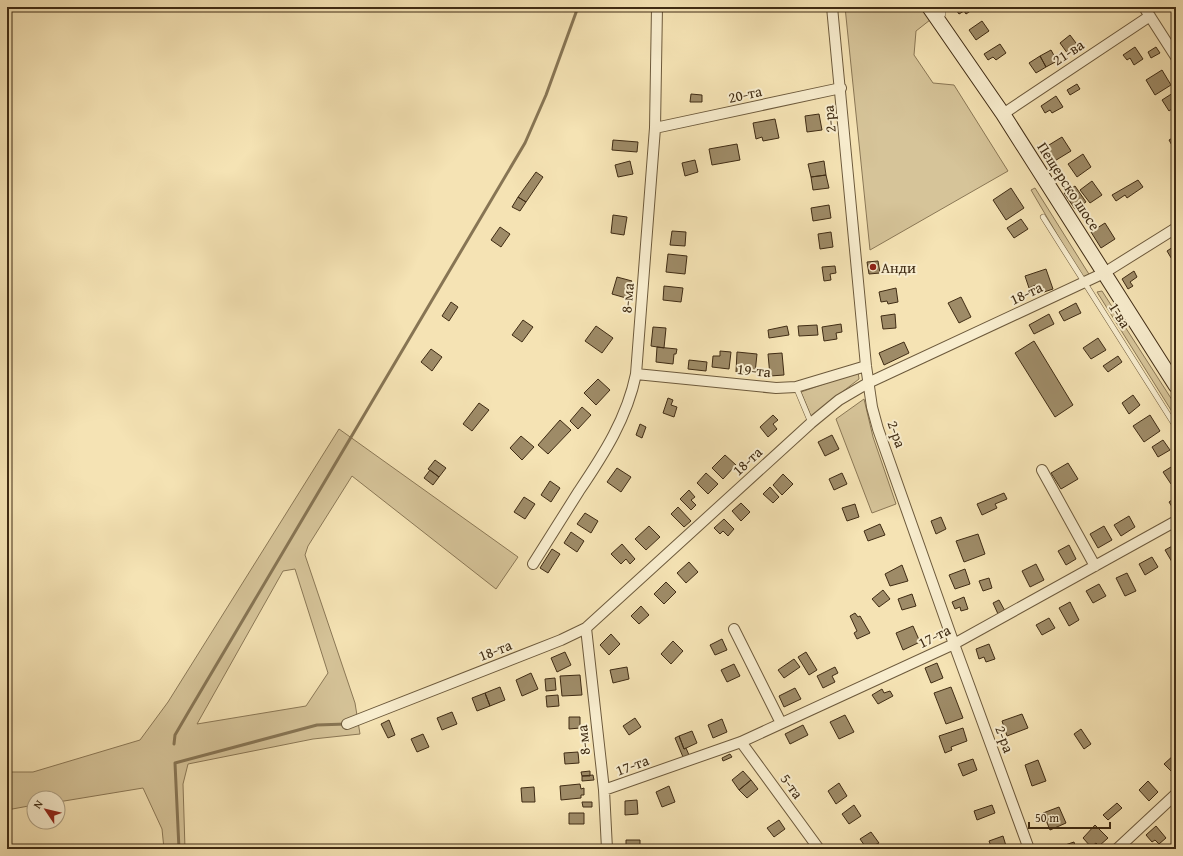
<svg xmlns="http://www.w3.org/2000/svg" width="1183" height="856" viewBox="0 0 1183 856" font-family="'Gentium Book Plus',serif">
<rect width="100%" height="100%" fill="#f5e3b4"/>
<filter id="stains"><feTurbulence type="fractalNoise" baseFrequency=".005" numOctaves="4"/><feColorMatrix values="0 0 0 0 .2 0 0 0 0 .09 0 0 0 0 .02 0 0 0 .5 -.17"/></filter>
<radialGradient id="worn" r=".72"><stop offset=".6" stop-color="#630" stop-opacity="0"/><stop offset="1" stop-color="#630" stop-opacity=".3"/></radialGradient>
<path fill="#d6c499" stroke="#8b7856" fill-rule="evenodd" d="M845,7H920L930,20L916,31L914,55L933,83L954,85L1008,171L870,250Z
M1035,188L1092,279L1085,282L1031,190Z
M1102,291L1176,406V418L1097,292Z
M858,372L859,379L811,416L801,392Z
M864,399L873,437L896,504L872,513L836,419Z
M339,429L518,557L496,589L352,476L308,546L305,555L355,703L360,734L313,739L188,764L183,784L185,849H164L162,829L143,788L58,802V798H34V805L7,810V772H33L140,740L168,702ZM295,569L328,673L306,706L197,724L283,571Z"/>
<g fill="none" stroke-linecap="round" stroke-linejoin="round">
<path stroke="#877554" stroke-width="3" d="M174,744L175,735L189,711L525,143L546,95L578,7
M179,849L175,763L317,725L346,724"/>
</g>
<path fill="#9e8b67" stroke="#402c14" d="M954,7H974L975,8L966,14L964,11L959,14Z
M982,21L989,31L976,40L969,30Z
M1070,35L1079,47L1068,54L1060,43Z
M1000,44L1006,53L996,60L993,57L988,60L984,54Z
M1135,47L1143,59L1134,65L1130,58L1127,60L1123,55Z
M1156,47L1160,53L1151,58L1148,52Z
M1051,50L1057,61L1046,67L1040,56Z
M1040,56L1046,67L1036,73L1029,63Z
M1162,70L1171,85L1155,95L1146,80Z
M1077,84L1080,89L1070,95L1067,90Z
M1173,93L1176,98V106L1169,111L1162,100Z
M691,94L702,95V102H690Z
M1056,96L1063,107L1052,113L1050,110L1045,113L1041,106Z
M819,114L822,130L807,132L805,116Z
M775,119L779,138L763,141L762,137L756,139L753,123Z
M1176,136V148L1174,149L1169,140Z
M1062,137L1071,151L1053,162L1044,148Z
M613,140L638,142L637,152L612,150Z
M737,144L740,160L712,165L709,149Z
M1083,154L1091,167L1077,177L1068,164Z
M695,160L698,172L685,176L682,163Z
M630,161L633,174L618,177L615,165Z
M824,161L826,175L811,177L808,164Z
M536,172L543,177L526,202L518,197Z
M826,175L829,188L813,190L811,177Z
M1138,180L1143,187L1127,198L1125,195L1116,201L1112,195Z
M1092,181L1102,195L1090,203L1080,190Z
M1075,186L1086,202L1075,209L1064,193Z
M1011,188L1024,208L1006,220L993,200Z
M518,197L526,202L520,211L512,207Z
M829,205L831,218L813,221L811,208Z
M613,215L627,217L624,235L611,233Z
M1021,219L1028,229L1014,238L1007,228Z
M1105,223L1115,239L1101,248L1091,232Z
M500,227L510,234L501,247L491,240Z
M672,231L686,232L685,246L670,245Z
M831,232L833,247L820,249L818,234Z
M1176,245V259L1173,261L1167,251Z
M668,254L687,256L685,274L666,272Z
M878,261L880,273L869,274L867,262Z
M835,266L836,273L830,274L831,280L824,281L822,267Z
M1046,269L1053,289L1041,293L1038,284L1029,288L1025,276Z
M1134,271L1137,277L1130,282L1133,286L1128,289L1122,279Z
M617,277L632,281L626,298L612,294Z
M664,286L683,288L681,302L663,300Z
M896,288L898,302L888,304L887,301L881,302L879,292Z
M961,297L971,317L959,323L948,303Z
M451,302L458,307L449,321L442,316Z
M1076,303L1081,313L1064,321L1059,312Z
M895,314L896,328L883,329L881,316Z
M1049,314L1054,324L1034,334L1029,325Z
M523,320L533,327L522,342L512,335Z
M841,324L842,332L836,333L837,339L824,341L822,327Z
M817,325L818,335L799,336L798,326Z
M596,326L613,338L602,353L585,341Z
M787,326L789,335L769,338L768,330Z
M653,327L666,328L664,348L651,346Z
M1098,338L1106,350L1091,359L1083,348Z
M1034,341L1073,405L1055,417L1015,353Z
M904,342L909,353L884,365L879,353Z
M657,347L677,349L676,354H674L673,364L656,362Z
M431,349L442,357L432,371L421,362Z
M720,351L731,352L729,369L712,367L713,356H720Z
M737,352L757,354L755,373L736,372Z
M782,353L784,375L770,376L768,354Z
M1118,356L1122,362L1108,372L1103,366Z
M689,360L707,362L706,371L688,369Z
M598,379L610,390L596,405L584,393Z
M1133,395L1140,405L1129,414L1122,403Z
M668,398L673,400L671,405L677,407L674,417L663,413Z
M479,403L489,410L472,431L463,424Z
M582,407L591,415L578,429L570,421Z
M773,415L778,420L773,424L777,429L768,437L760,427Z
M1150,415L1160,431L1144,442L1133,426Z
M560,420L571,430L548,454L538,445Z
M640,424L646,427L642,438L636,435Z
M832,435L839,449L825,456L818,442Z
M521,436L534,447L522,460L510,448Z
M1163,440L1170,450L1158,457L1152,447Z
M725,455L736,465L723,479L712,468Z
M435,460L446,468L439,477L428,469Z
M1068,463L1078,479L1061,489L1051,473Z
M1176,464V481L1171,484L1163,472Z
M617,468L631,477L621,492L607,482Z
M430,470L439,477L433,485L424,478Z
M706,473L718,484L708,494L697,483Z
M842,473L847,484L834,490L829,479Z
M783,474L793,484L782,495L773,485Z
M550,481L560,488L551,502L541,495Z
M770,487L779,497L773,503L763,494Z
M689,490L695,497L691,500L696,505L691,510L680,499Z
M1004,493L1007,499L995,504L997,508L982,515L977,504Z
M524,497L535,504L525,519L514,512Z
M1175,498L1176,501V513L1169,502Z
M741,503L750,512L741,521L732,511Z
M855,504L859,517L847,521L842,508Z
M678,507L691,521L684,527L671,514Z
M585,513L598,521L591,533L577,524Z
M1129,516L1135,527L1121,536L1114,525Z
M941,517L946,529L936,534L931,521Z
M724,519L734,529L728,536L723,531L720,534L714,528Z
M880,524L885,535L868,541L864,531Z
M649,526L660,537L646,550L635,539Z
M1104,526L1112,540L1098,548L1090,534Z
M571,532L584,541L577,552L564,543Z
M978,534L985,554L964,562L956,541Z
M622,544L635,559L630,564L626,559L621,564L611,554Z
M1176,544L1175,552L1176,560L1172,562L1165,550Z
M1069,545L1076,559L1066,565L1058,551Z
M552,549L560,554L548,573L540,568Z
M1152,557L1158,567L1145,575L1139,564Z
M689,562L698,572L686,583L677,573Z
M1036,564L1044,580L1030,587L1022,571Z
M902,565L908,581L890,586L885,574Z
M965,569L970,584L955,589L949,575Z
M1127,573L1136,591L1125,596L1116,578Z
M989,578L992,588L983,591L979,581Z
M666,582L676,592L664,604L654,594Z
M1099,584L1106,596L1093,603L1086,591Z
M883,590L890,599L879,607L872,599Z
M912,594L916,606L902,610L898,599Z
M964,597L968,609L961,611L960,607L955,609L952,602Z
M999,600L1005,611L998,614L993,603Z
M1070,602L1079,620L1069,626L1059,608Z
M641,606L649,615L639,624L631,616Z
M855,613L858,617L860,616L870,633L857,639L854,633L857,631L850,616Z
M1049,618L1055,628L1042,635L1036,625Z
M913,626L920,642L903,650L896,633Z
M611,634L620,644L609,655L600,645Z
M722,639L727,650L715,655L710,645Z
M673,641L683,651L671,664L661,654Z
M989,644L995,659L986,662L984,657L979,659L976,649Z
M565,652L571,665L557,672L551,658Z
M806,652L817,670L809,675L798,657Z
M794,659L800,667L784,678L778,670Z
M937,663L943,678L931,683L925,668Z
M734,664L740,676L727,682L721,670Z
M627,667L629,679L613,683L610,670Z
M835,667L838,673L832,676L835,682L823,688L817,676Z
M531,673L538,689L522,696L516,680Z
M580,675L582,695L562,696L560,676Z
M555,678L556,690L546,691L545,679Z
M500,687L505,700L490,706L485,693Z
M951,687L963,718L946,724L934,693Z
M795,688L801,699L784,707L779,696Z
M882,689L884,693L890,691L893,696L878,704L872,695Z
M485,693L490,706L477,711L472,698Z
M558,695L559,706L547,707L546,696Z
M452,712L457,724L442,730L437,718Z
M1022,714L1028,728L1007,736L1002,721Z
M845,715L854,732L839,739L830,722Z
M569,717H580V728L569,729Z
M635,718L641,727L629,735L623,726Z
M722,719L727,732L713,738L708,725Z
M389,720L395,735L388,738L381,724Z
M803,725L808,735L790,744L785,734Z
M963,728L967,741L951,747L952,750L945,753L939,736Z
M1081,729L1091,744L1084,749L1074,734Z
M692,731L697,743L684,749L679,736Z
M423,734L429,747L417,752L411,739Z
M679,736L684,749L686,748L689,755L683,757L675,738Z
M578,752L579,763L565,764L564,753Z
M730,754L732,757L723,761L722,758Z
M1174,755L1176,758L1175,775L1164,764Z
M973,759L977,770L963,776L958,764Z
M1038,760L1046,781L1032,786L1025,765Z
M590,771V776H582L581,772Z
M743,771L751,780L739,790L732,780Z
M593,775L594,780L582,781V776Z
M751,780L758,789L747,798L739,790Z
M1148,781L1158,792L1149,801L1139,790Z
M839,783L847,796L836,804L828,791Z
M580,784L581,789L584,788V795H581V798L561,800L560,786Z
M669,786L675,802L662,807L656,792Z
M534,787L535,802H522L521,788Z
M637,800L638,814L625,815V801Z
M582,802H592V807H583Z
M1117,803L1122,808L1108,820L1103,815Z
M854,805L861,816L849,824L842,814Z
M992,805L995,813L977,820L974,811Z
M1059,807L1066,823L1050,830L1043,813Z
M569,813H584V824H569Z
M779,820L785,829L774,837L767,828Z
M1095,825L1108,838L1099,846L1096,843L1091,847L1083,838Z
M1156,826L1166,838L1159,844L1155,840L1152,842L1146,835Z
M871,832L879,843L867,849L860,839Z
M1003,836L1007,849H992L989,841Z
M626,840H640V849H626Z
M1074,842L1076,849H1056V848Z
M570,845H578V849H570Z
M958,845L959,849H945Z"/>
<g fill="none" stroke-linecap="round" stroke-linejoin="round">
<defs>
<path id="service" d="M940,19L943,14V7
M1043,217L1176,427
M796,387L811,423"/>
<path id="minor" d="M832,7L866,366L872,407L878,429L954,644L1029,849
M1144,7L1176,57
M1003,114L1150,16
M655,128L841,88
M636,374L776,388L796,387L866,366
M1042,470L1095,566
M533,564C548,540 564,515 579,491C604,454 627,418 636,374L655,128L657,7
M586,628L604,790L607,849
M734,629L781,723
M347,724L561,640L586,628L811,423L839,400L868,383L1104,273L1176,228
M741,742L819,849
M604,790L741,742L954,644L1176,521
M1117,849L1176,794"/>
<path id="secondary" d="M929,7L1003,114L1176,386"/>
</defs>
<use href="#service" stroke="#6d5a3c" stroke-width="6"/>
<use href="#minor" stroke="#6d5a3c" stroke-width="12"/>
<use href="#secondary" stroke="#402c14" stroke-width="16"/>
<use href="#service" stroke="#f8edce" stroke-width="5"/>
<use href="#minor" stroke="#f8edce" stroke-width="10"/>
<use href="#secondary" stroke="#f8edce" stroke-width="14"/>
</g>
<circle fill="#8f2418" stroke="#f8edce" stroke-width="1.5" cx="873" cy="267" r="4"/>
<g text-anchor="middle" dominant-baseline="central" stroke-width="4" stroke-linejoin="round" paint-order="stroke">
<g font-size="15" fill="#402c14" stroke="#f8edce">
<text transform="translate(1068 52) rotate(-33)">21-ва</text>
<text transform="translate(745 94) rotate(-12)">20-та</text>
<text transform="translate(829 119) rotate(-95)">2-ра</text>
<text transform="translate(1069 186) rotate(57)">Пещерско шосе</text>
<text transform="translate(1026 293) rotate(-25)">18-та</text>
<text transform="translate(627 298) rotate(-85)">8-ма</text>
<text transform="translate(1120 315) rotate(58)">1-ва</text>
<text transform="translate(754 370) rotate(6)">19-та</text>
<text transform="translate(897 434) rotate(71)">2-ра</text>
<text transform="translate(747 461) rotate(-43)">18-та</text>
<text transform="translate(934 636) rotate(-26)">17-та</text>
<text transform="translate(495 650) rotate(-21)">18-та</text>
<text transform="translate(1005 739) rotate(70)">2-ра</text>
<text transform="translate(583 740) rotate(-96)">8-ма</text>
<text transform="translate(632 765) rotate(-20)">17-та</text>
<text transform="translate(792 786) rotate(54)">5-та</text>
</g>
<g font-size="15" fill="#402c14" stroke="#f8edce" text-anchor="start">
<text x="881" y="267">Анди</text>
</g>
</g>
<rect width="1183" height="856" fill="none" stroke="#f5e3b4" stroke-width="24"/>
<rect x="8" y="8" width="1167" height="840" fill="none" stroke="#402c14" stroke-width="2"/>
<rect x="12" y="12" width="1159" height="832" fill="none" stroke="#402c14"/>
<g transform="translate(46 810) rotate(305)"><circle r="19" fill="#f8edce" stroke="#aea084"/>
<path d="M0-3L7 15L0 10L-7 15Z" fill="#8f2418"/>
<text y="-6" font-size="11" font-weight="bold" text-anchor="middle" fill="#402c14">N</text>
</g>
<path d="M1029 822v6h81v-6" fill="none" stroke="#402c14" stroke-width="2"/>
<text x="1035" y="822" font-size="12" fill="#402c14" stroke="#f8edce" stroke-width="3" paint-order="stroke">50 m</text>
<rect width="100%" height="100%" filter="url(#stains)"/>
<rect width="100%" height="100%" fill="url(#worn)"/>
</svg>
